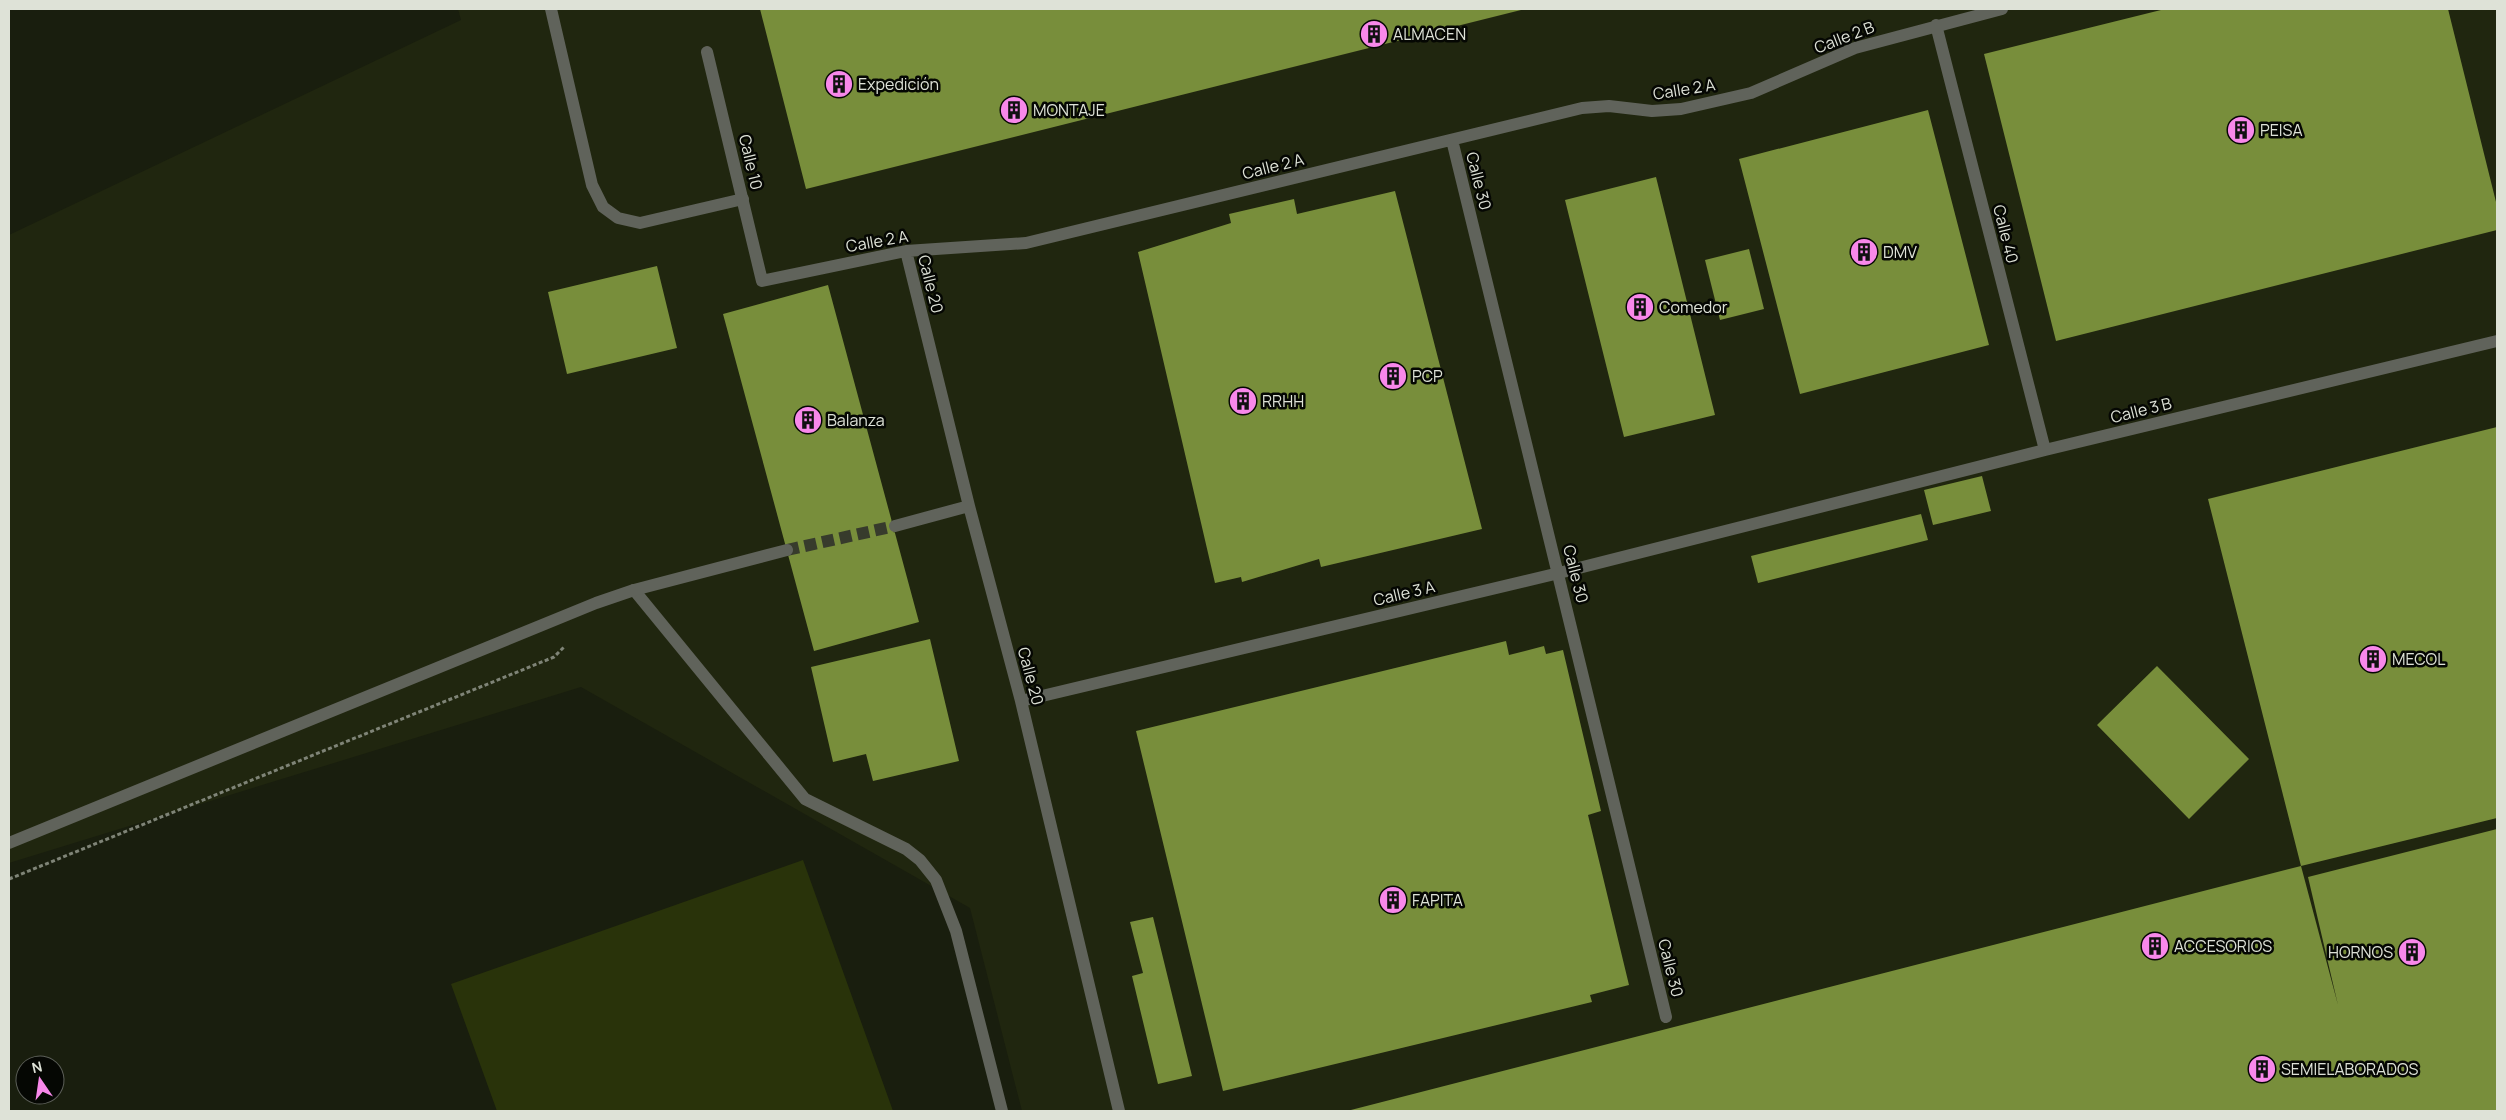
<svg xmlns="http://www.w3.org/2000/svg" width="2506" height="1120" viewBox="0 0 2506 1120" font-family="Manrope,sans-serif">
<rect width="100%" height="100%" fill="#191e0e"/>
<path fill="#20260f" d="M458,9H2497V1111H1022L970,908L581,687L9,863V235L461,20Z"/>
<path fill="#29330a" d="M803,860L893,1111H497L451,984Z"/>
<path fill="#788e3b" d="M760,9H1525L806,189Z
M2165,9H2448L2497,206V230L2056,341L1984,54Z
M1928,110L1989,345L1800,394L1739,159Z
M1656,177L1715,415L1624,437L1565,200Z
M1395,191L1482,529L1321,567L1319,559L1242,582L1241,577L1215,583L1138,252L1231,223L1229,214L1294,199L1297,214Z
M1749,249L1764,309L1720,320L1705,260Z
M657,266L677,348L567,374L548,292Z
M828,285L919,622L814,651L723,314Z
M2497,427V818L2301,866L2338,1005L2308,877L2497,829V1111H1347L2301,866L2208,499Z
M1982,476L1991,511L1933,525L1924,490Z
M1921,514L1928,540L1758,583L1751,556Z
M930,639L959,761L873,781L866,754L833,762L811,667Z
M1506,641L1509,655L1544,646L1546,654L1563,650L1601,811L1588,815L1629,985L1590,995L1592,1002L1223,1091L1136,731Z
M2157,666L2249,759L2189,819L2097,725Z
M1153,917L1192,1076L1158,1084L1132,976L1143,973L1130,922Z"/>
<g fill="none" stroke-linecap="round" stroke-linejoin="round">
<path stroke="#373b2c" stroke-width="12" stroke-dasharray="12 6" stroke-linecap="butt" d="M787,550L895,526"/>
<path stroke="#7f8477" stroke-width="3" stroke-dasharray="4 2.5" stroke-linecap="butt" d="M9,879L554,657L565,646"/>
<path stroke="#60635b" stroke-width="12" d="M551,9L592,185L603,207L618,218L640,223L743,199
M634,590L805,799L906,849L920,860L936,880L956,931L1002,1111"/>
<path stroke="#60635b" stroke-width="12" d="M1936,25L2045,450
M707,52L762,281L906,251L1026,243L1582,108L1609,106L1652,111L1681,109L1751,93L1855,48L2002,9
M1452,140L1666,1017
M906,251L969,506L1021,701L1119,1111
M895,526L969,506
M1021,701L1559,573L2045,450L2497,341
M9,843L596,603L634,590L787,550"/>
</g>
<defs>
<symbol id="building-disc" viewBox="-11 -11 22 22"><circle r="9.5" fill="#f888ea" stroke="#050703"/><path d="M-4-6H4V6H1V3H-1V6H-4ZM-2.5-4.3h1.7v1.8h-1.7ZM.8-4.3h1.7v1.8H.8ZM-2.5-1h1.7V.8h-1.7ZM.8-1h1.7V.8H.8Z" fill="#111"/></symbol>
</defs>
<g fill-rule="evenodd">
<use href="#building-disc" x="1358" y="18" width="32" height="32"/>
<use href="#building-disc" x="823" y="68" width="32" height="32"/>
<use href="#building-disc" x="998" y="94" width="32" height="32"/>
<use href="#building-disc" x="2225" y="114" width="32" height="32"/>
<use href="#building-disc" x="1848" y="236" width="32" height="32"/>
<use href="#building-disc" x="1624" y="291" width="32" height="32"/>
<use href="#building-disc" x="1377" y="360" width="32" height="32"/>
<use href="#building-disc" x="1227" y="385" width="32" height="32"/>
<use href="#building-disc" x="792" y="404" width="32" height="32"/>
<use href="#building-disc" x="2357" y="643" width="32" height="32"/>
<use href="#building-disc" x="1377" y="884" width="32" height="32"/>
<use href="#building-disc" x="2139" y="930" width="32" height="32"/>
<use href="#building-disc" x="2396" y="936" width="32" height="32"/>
<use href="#building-disc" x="2246" y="1053" width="32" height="32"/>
</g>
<g text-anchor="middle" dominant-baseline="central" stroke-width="5" stroke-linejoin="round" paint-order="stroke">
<g font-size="16" fill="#dee2d7" stroke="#050703" text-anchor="start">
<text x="1393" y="34">ALMACEN</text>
<text x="858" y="84">Expedición</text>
<text x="1033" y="110">MONTAJE</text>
<text x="2260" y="130">PEISA</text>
<text x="1883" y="252">DMV</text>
<text x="1659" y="307">Comedor</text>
<text x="1412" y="376">PCP</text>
<text x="1262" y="401">RRHH</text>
<text x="827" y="420">Balanza</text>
<text x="2392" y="659">MECOL</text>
<text x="1412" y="900">FAPITA</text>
<text x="2174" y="946">ACCESORIOS</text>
<text x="2393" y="952" text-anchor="end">HORNOS</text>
<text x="2281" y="1069">SEMIELABORADOS</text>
</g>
<g font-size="16" fill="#dee2d7" stroke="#050703">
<text transform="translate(1844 37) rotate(-21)">Calle 2 B</text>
<text transform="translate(1684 89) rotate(-9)">Calle 2 A</text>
<text transform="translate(751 162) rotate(77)">Calle 10</text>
<text transform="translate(1273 166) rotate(-14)">Calle 2 A</text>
<text transform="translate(1479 181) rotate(76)">Calle 30</text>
<text transform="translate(2006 234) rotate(76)">Calle 40</text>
<text transform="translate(877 241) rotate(-10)">Calle 2 A</text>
<text transform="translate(931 284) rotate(76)">Calle 20</text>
<text transform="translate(2141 410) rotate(-14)">Calle 3 B</text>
<text transform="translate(1576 574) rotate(76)">Calle 30</text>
<text transform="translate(1404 593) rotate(-13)">Calle 3 A</text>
<text transform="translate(1031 676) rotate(75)">Calle 20</text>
<text transform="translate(1671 968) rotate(76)">Calle 30</text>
</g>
</g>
<rect width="2506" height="1120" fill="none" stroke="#dee2d7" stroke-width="20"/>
<g transform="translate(40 1080) rotate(347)"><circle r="24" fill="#050703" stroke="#5c5f58"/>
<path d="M0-4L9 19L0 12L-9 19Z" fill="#f888ea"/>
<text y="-8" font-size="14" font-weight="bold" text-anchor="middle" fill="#dee2d7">N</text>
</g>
</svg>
